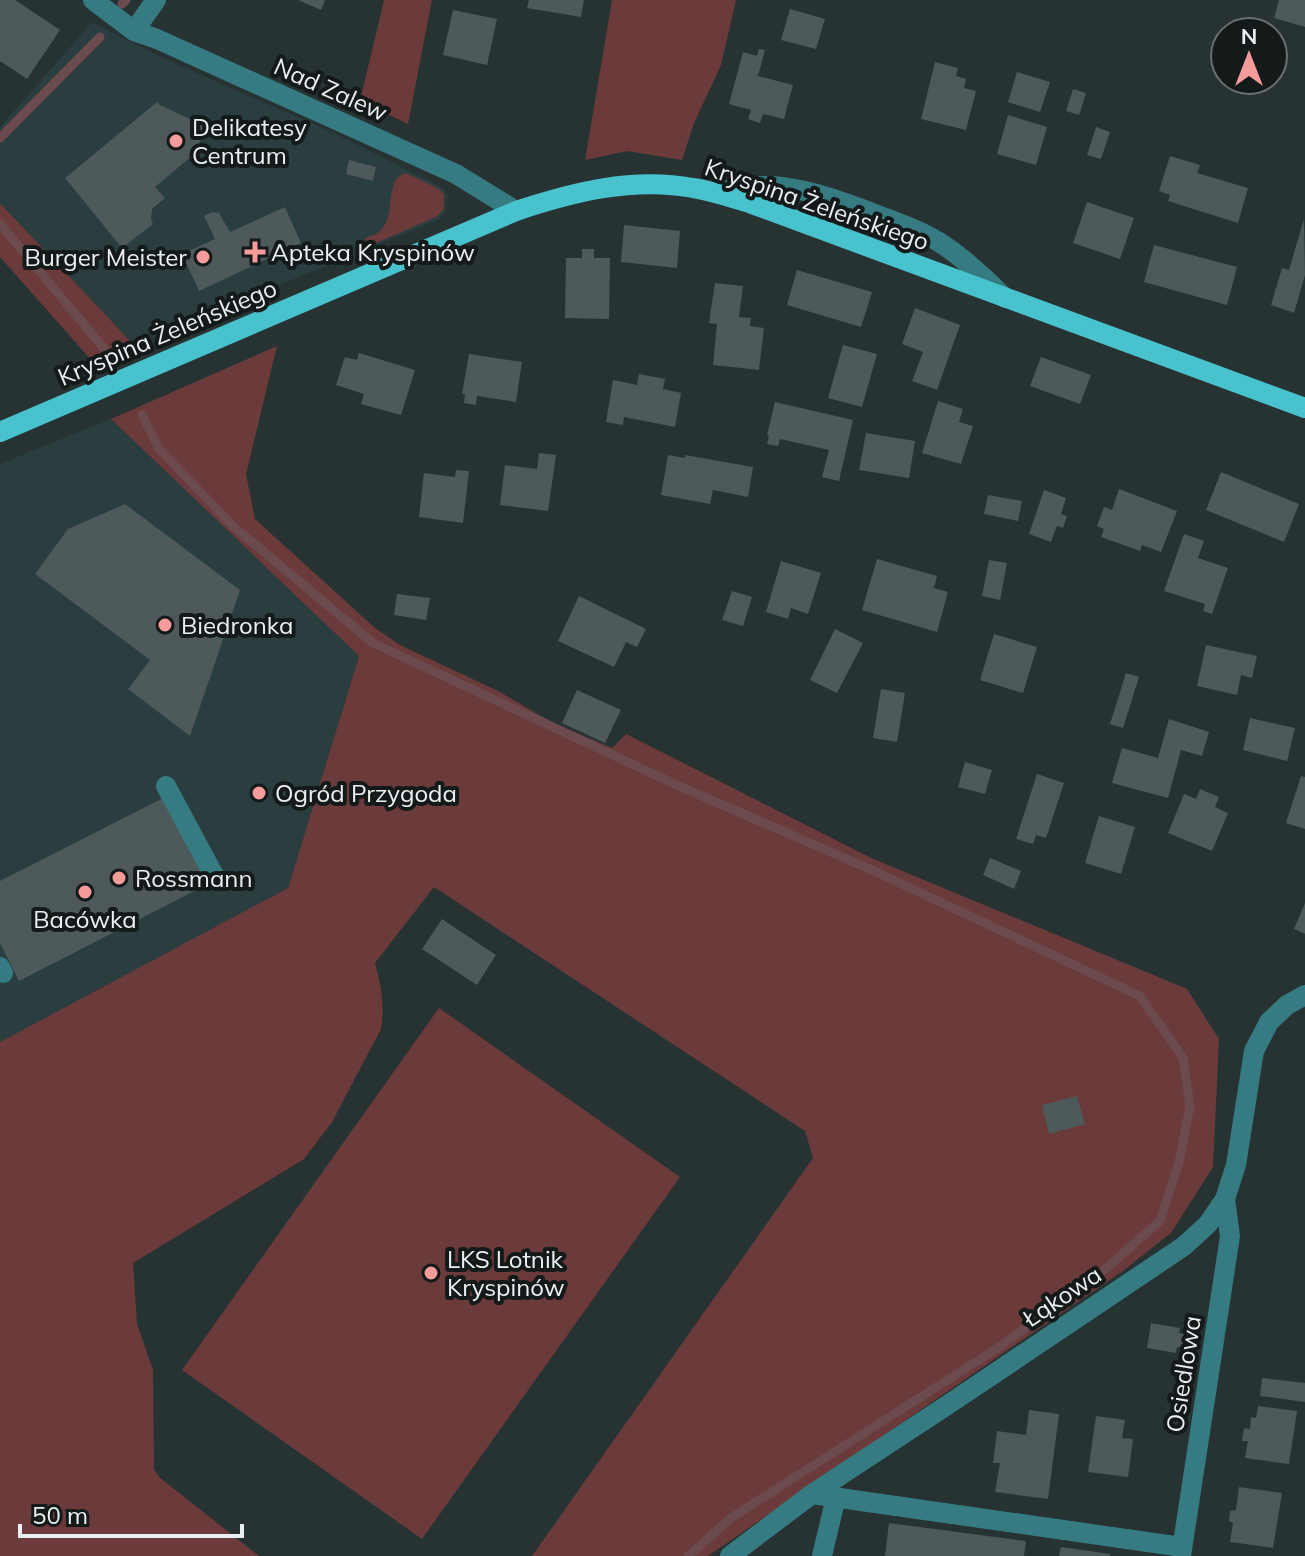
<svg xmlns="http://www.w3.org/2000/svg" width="1305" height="1556" viewBox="0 0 1305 1556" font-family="Mulish,sans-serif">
<rect width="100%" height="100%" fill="#273233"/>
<path fill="#2a3d3f" d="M92,22L165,59L332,132L436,184L445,190L448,197L446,210L440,219L134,345L0,203V127Z
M111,419L359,655L288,888L0,1042V464Z"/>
<path fill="#6b3b3b" d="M384,0H432L408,124L360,101Z
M612,0H736L721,65L694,123L682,160L627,151L585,160Z
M406,173L439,189L444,194V209L436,217L369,246L365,238C371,236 378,234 382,229C396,213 384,178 406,173Z
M0,203L134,345L93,362L0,257Z
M277,346L246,474L255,519L375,628L400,645L498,691L551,722L612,748L626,734L871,858L1187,989L1219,1039L1213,1167L1171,1233L1123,1271L708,1556H532L813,1158L805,1131L434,887L375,963C381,986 385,1006 381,1029L332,1122L304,1159L133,1263L137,1324L153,1370L154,1469L159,1477L259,1556H0V1042L288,888L359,656L111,419Z
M439,1008L680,1177L422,1539L182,1370Z"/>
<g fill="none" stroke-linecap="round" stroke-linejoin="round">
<path stroke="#6c4b4f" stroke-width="9" d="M122,4L126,0
M0,138L100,37
M0,224L111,357
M142,415L160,450L234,527L373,643L679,786L872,870L1140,996L1183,1058L1190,1106L1179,1162L1160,1221L1095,1278L996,1349L731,1518L688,1556"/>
</g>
<path fill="#4d595a" d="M0,0H15L60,30L27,79L0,61Z
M298,0H325L321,10Z
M529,0H584L581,17L527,8Z
M1279,0H1305V27L1274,18Z
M790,9L825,19L816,49L781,40Z
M453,10L497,19L487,65L443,55Z
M759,49L765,50L758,76L793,85L784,119L763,114L760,123L748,119L751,110L729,104L743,52L757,56Z
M935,62L958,68L956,76L966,79L964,88L976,91L966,130L921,119Z
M1017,72L1050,82L1040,112L1008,102Z
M1073,89L1086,93L1079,115L1066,111Z
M157,102L160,105L207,127L196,149L198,151L155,187L165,198L152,209L151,219L153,224L122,248L65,178Z
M1008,115L1047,127L1036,165L997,154Z
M1096,127L1110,132L1101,159L1087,155Z
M1170,156L1200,165L1197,173L1248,188L1238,223L1168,201L1170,195L1159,191Z
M349,160L376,167L373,181L346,174Z
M1087,202L1134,218L1120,259L1073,243Z
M285,207L301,243L199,291L182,254L215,239L204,216L212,212L219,213L230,232Z
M1304,219L1305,275L1294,313L1271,305L1282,268L1289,270Z
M624,225L680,231L677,268L621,262Z
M1154,245L1237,267L1227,305L1144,282Z
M582,249H594V258H610L609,319L565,318L566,258H582Z
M797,270L872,292L861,327L787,305Z
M715,283L743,286L739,317L751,318L750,326L764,328L759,370L713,365L717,324L709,323Z
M915,308L960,325L937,390L912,381L923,352L902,344Z
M843,345L877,354L862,407L828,398Z
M359,353L415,370L401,415L361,404L364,394L336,385L345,357L357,360Z
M469,354L522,362L516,402L477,396L476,405L464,403L465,394H462Z
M1041,357L1091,375L1080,404L1030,386Z
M639,374L665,379L663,389L681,393L675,427L624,417L623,425L606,422L613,380L637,385Z
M938,401L963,409L959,422L973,426L961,464L922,453Z
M775,402L853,420L839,481L822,477L829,450L780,439L778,446L767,444L769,436L767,435Z
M866,433L915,441L909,478L859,470Z
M539,453L556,455L548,511L500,505L505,465L537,469Z
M668,455L685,458V455L753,467L748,497L713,490L710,504L661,495Z
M456,470L469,471L463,523L419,517L424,473L455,477Z
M1221,472L1299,504L1284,542L1206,510Z
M1119,489L1177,511L1161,552L1142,545L1140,551L1101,537L1104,529L1097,526L1104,507L1112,510Z
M1044,490L1066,498L1061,514L1067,516L1063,528L1057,526L1051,542L1029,534Z
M988,495L1022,501L1018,521L984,514Z
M125,504L240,590L190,736L128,689L150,660L35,574L68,529Z
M1184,534L1204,541L1198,558L1228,568L1212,614L1203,611L1205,604L1164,591Z
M877,559L937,576L934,588L948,592L937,632L862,610Z
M989,560L1007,563L1000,600L982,596Z
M781,561L821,573L808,614L791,608L788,619L766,612Z
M732,591L752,597L743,626L722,620Z
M397,594L430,598L426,620L394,615Z
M579,596L646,629L637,647L626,642L614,667L558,641Z
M835,629L863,643L837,693L810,680Z
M994,634L1037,647L1023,693L980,680Z
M1206,645L1257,656L1252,678L1241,675L1237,695L1197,686Z
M1126,673L1139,677L1123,728L1110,724Z
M881,689L905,693L897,742L873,738Z
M577,690L621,710L605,743L562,723Z
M1250,718L1295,728L1287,761L1243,750Z
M1169,719L1209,732L1202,756L1181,750L1168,798L1112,783L1122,748L1158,758Z
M965,762L992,770L985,794L958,787Z
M1037,774L1064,783L1046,838L1036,835L1033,844L1016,839Z
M1301,776L1305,777V829L1286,823Z
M1200,789L1219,797L1215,807L1228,813L1212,851L1168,833L1184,794L1196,799Z
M163,798L208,884L19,981L0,943V881Z
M1099,816L1135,827L1121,874L1085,863Z
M990,858L1021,871L1014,889L983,875Z
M1305,903V934L1294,929Z
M442,919L496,955L477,985L422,949Z
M1077,1096L1085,1124L1049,1134L1042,1105Z
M1151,1323L1180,1328L1179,1333L1185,1334L1183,1348L1177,1347L1176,1353L1147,1348Z
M1262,1378L1305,1383V1402L1260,1396Z
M1258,1406L1297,1411L1289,1464L1245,1458L1248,1441H1242L1244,1428L1250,1429L1251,1417L1256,1418Z
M1029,1410L1059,1414L1048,1499L995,1492L1000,1463H993L997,1431L1026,1435Z
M1096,1416L1125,1420L1122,1438L1133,1439L1128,1477L1088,1472Z
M1239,1487L1282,1493L1273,1548L1230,1542L1233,1523L1229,1521L1230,1511L1236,1510Z
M889,1523L1026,1541L1024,1556H885Z
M1061,1547L1110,1554V1556H1059Z"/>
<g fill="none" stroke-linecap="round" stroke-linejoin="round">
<path stroke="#357b81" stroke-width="20" d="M93,0L134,31L157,39L456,174L516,211
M134,31L156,0
M714,192C737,189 759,184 782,187C816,191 851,205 883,217C904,225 926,233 945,246C967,261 986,279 1005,298
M166,786L217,881
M0,967L3,973
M812,1494L1182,1547
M730,1556L812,1494L949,1404L1184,1246L1208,1224L1225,1199L1236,1165L1254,1051L1269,1022L1287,1005L1305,995
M822,1556L836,1497
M1181,1556L1230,1236L1225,1199"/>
<path stroke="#48c2cc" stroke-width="20" d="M0,432L516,211C573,192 632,177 693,188C713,191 733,198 752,204L1305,408"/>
</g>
<g fill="#f59b99" stroke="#141919" stroke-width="3">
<circle cx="176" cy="141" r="8"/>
<path d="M251 240h8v8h8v8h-8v8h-8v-8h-8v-8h8z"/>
<circle cx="203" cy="257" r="8"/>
<circle cx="165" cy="625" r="8"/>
<circle cx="259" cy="793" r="8"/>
<circle cx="119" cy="878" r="8"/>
<circle cx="85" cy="892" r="8"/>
<circle cx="431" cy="1273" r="8"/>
</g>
<g text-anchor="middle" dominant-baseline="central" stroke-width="8" stroke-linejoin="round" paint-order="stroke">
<g font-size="24" fill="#eaf0f1" stroke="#141919">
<text transform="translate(331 89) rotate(24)">Nad Zalew</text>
<text transform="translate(817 204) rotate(19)">Kryspina Żeleńskiego</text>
<text transform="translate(167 332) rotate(-23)">Kryspina Żeleńskiego</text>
<text transform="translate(1062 1296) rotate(-34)">Łąkowa</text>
<text transform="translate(1183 1374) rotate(-81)">Osiedlowa</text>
</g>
<g font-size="24" fill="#eaf0f1" stroke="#141919" text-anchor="start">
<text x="192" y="127">Delikatesy<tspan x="192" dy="28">Centrum</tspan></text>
<text x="271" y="252">Apteka Kryspinów</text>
<text x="187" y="257" text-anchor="end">Burger Meister</text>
<text x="181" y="625">Biedronka</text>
<text x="275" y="793">Ogród Przygoda</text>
<text x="135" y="878">Rossmann</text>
<text x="85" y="919" text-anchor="middle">Bacówka</text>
<text x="447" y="1259">LKS Lotnik<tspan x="447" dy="28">Kryspinów</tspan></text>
</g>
</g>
<g transform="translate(1249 56)"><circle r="38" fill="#141919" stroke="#6a6f6f" stroke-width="2"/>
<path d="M0-6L14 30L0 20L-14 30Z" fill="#f59b99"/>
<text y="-12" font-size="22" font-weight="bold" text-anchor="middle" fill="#eaf0f1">N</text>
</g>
<path d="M20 1524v12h222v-12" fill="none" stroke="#eaf0f1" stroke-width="4"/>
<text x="32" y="1524" font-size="24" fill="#eaf0f1" stroke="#141919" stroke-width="6" paint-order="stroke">50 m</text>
</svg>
